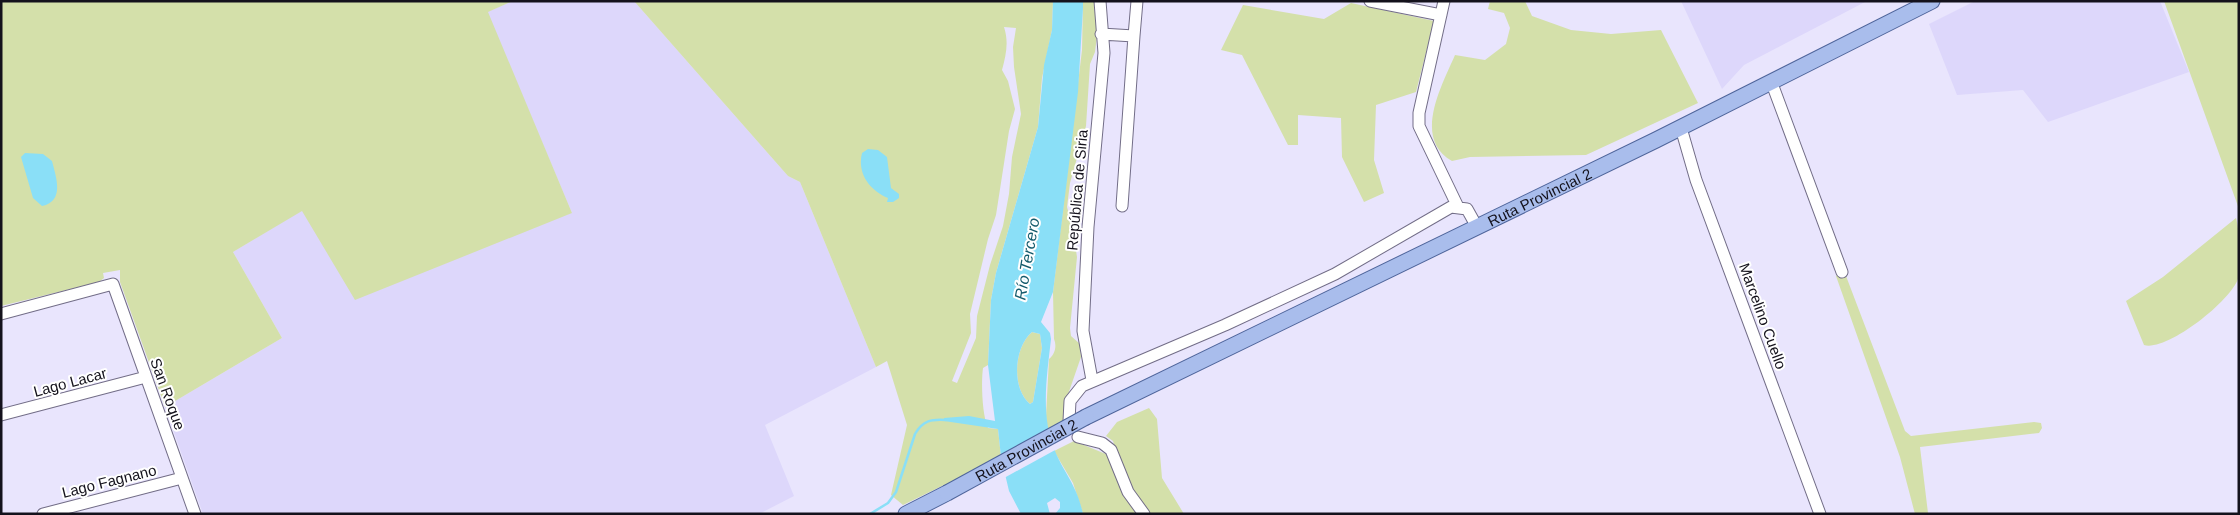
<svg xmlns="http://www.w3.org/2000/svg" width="2240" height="515" viewBox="0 0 2240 515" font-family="Helvetica,sans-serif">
<rect width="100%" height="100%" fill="#e9e5fd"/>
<path fill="#ddd7fb" d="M513,1H634L788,176L800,182L876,367L765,425L794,496L759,514H203L165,407L282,338L233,252L302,210L572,213L487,12Z
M1681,1H1867L1744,65L1722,89Z
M1975,1H2160L2189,72L2048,122L2023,90L1957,95L1929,24Z"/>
<path fill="#d4e0aa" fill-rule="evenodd" d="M1,1H513L488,12L572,213L355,300L302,211L233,252L282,338L165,407L120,282V270L103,273L104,278L99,282L1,306Z
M634,1H1053L1052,30L1042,78L1038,127L996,273L991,300L988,365L983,368C981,382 982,415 988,428L998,429L1001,457L945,487L944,485L903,505L891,495L907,425L887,361L876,367L800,182L788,176ZM1004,27L1016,28L1013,47L1014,67L1021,114L1012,157L1009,194L1003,226L990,265L977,316L976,338L957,383L952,381L971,333L970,314L988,239L996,215L1009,131L1015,109L1008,81L1002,70C1006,55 1009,42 1004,27Z
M1083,1H1094L1097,36L1095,52L1090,64L1086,126L1070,183L1067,207L1072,225L1077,257L1070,328L1071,336L1080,344L1081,357L1064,406L1066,422L1048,432L1046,416L1049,359C1055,354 1057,346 1054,339L1053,292L1082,50Z
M1490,1H1525L1532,16L1571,30L1611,34L1661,30L1698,103L1586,155L1470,157L1452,161C1412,139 1442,85 1455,55L1485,60L1506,44L1510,28L1504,13L1488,9Z
M2164,1H2239V209Z
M1351,3L1434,21L1416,92L1376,105L1374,160L1384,193L1364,202L1342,157L1341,118L1298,115V145H1288L1242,55L1221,50L1243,5L1324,19Z
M2236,218C2240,231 2240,262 2239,276C2234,299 2167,352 2144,345L2126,301L2163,277Z
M1839,273L1846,276L1905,431L1911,436L2034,422L2041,423L2042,428L2039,433L1920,447L1928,513L1915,514L1900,457L1836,276Z
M1032,332L1040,334L1042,348L1033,402L1030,404C1011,388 1014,347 1032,332Z
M1149,408L1157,419L1162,478L1184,514H1083L1073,483L1054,451L1074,441L1118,459L1113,441L1106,436L1117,422Z"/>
<path fill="#8adff7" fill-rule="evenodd" d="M1053,1H1083V8L1078,92L1053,292L1041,322L1050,333L1051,339C1047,376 1040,416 1055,451C1065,475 1077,485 1083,514H1055L1060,508V502L1055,498L1047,503L1050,514H1021L1009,491L1001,457L998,429L944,421V418L969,416L995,421L988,365L991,300L996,273L1038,127L1044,65L1052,30ZM1032,332L1040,334L1042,348L1033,402L1030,404C1011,388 1014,347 1032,332Z
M868,149L878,150L887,157L891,188L899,194V198L893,202H887L888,198C869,190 857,173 862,153Z
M25,153L43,154L52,161C56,177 65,201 42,206L33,198L21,157Z"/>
<path fill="#e9e5fd" d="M1050,431L1057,449L1004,478L999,458Z"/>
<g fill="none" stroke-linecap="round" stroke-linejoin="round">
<path stroke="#8adff7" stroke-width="2.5" d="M870,514L888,503L896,492L915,434C923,420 932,419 946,420"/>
<defs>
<path id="minor" d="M1370,1L1441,15
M1444,1L1419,113V126L1458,207
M1101,34L1134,36L1137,1
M1771,81L1842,272
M1681,128L1696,180L1820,514
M1122,206L1134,36
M1,314L113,284L195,514
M1092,380L1083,331L1088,227L1104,53L1100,1
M1,415L146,377
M1069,421L1070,401L1082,386L1225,325L1335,274L1451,207L1467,209L1477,227
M1078,437L1102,443L1111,450L1128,492L1144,514
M43,514L182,478"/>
<g id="major">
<path id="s1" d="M1086,417L1656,140L1932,1"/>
<path d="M906,514L947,493"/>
</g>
</defs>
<use href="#minor" stroke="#726d87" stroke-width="13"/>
<use href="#major" stroke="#4f659b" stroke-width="17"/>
<use href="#minor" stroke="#fff" stroke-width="11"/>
<use href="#major" stroke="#a9bdec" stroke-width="15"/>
<defs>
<g id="major-bridge">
<path id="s2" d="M947,493L1086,417"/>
</g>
</defs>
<use href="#major-bridge" stroke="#4f659b" stroke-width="17" stroke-linecap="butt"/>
<use href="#major-bridge" stroke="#a9bdec" stroke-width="15"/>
</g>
<g text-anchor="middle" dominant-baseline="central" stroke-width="4" stroke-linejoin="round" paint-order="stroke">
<g font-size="15" fill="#14121c" stroke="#fff">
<text transform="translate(1077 190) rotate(-85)">República de Siria</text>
<text stroke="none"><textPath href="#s1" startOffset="504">Ruta Provincial 2</textPath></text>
<text transform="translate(1763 316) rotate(70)">Marcelino Cuello</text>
<text transform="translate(70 382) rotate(-15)">Lago Lacar</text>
<text transform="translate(168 394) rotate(70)">San Roque</text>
<text stroke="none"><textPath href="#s2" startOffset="90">Ruta Provincial 2</textPath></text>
<text transform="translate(109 481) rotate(-14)">Lago Fagnano</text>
</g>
<g font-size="16" font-style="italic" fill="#145b6c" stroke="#fff">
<text transform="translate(1027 259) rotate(-80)">Río Tercero</text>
</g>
</g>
<rect width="2240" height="515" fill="none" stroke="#14121c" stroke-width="5"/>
</svg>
